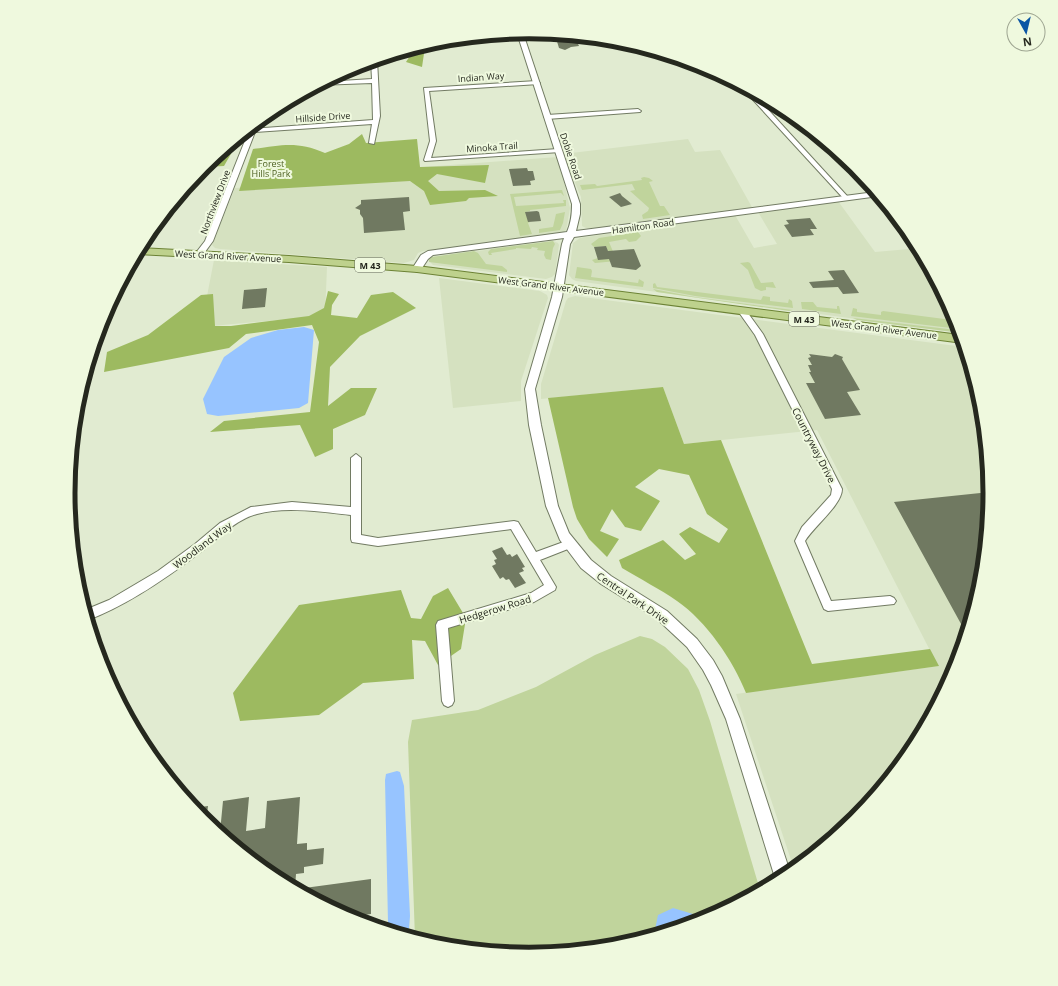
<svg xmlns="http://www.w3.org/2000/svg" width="1058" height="986" viewBox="0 0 1058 986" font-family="'Open Sans',sans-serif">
<rect width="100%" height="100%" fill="#e1ebd1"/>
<path fill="#d5e1c0" d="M688,139L695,152L720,150L753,209L594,229L586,228L582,226L581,197L563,154Z
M558,157L570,208L567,226L566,230L562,233L423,251L418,253L414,260L404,263L220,249L215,248L212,245L235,188L425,174L424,167Z
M838,201L875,252L909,249L938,284L955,317L960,333L576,281L572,279L569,275L573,243L580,238L735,215L754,248L777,244L758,212Z
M553,241L558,243L559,245L555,274L552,277L546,279L433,265L428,260L432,257Z
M214,260L327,267L325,316L201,327Z
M439,278L540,291L547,295L548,298L521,381V401L453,408Z
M575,296L964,347L981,403L990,493L981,583L955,670L912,749L855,819L794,869L736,694L938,666L817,430L684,444L663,387L541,399V384L566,301L568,298Z"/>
<path fill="#c0d49c" d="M644,177L649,178L653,181L649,182L660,206H664L670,215L643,219L642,215L648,211L649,208L630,191L635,190L632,184L582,190L580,185L595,184L597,186L642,180L641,178Z
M562,190L564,196L561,193L514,197L516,206L564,203L563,200H566V206L530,210V211L526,212L530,222L528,223L532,234L520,236L510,194Z
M565,212L563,223L560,230L539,233V229L553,227L556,214Z
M638,232L641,236L636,241L629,242L626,239L609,242L617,261L595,263L592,260L598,258H610L606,246L594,247L591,244L599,238Z
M553,241L555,244L553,248L551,260L546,259L544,255L545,251L537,250L538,248L532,247L531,249L516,248V249L491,253L492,255H489L488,252L491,249Z
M474,251L478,253L486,264L502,266L507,270V272L429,262V258L432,257Z
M748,262L750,263L761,283L773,282L776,288L766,287V290L761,291L755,288L748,270L740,263Z
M577,267L591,269L592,271L591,277L638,283L639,279L644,282L643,287L575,278Z
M655,283L657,287L761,300L763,296L770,297V301L788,303L789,299L792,301L793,308L695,296L653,288V284Z
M653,289L695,297L793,310L789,311L657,292Z
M813,302L817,307L837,309V306H839L841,314L802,309L801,302Z
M853,308L857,309V312L881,315V312L883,311L952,320L957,322L959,329L851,316Z
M853,318L957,330L954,332L857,320Z
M640,636L652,639L665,647L688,669L699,690L710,721L760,890L705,919L619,945L529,954L439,945L415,938L408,742L412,720L478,710L536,687L595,655Z"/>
<path fill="#9dba60" d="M479,37L481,42L425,47L422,67L406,62L415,48L439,41Z
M362,134L366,143L417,139L420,167L489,165L485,183L437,174L428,181L439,191L485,190L498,196L469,198L466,201L430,205L424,191L410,181L239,191L253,149C283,145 297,141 325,153L349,144Z
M221,152H232L224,166L204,167Z
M328,291L339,294L332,305L331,315L357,318L371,295L393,292L416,308L360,336L330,367L328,406L351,388H377L365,415L333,429V449L315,457L300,425L210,432L224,421L310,412L319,342L312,325L246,334L229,348L104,372L107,352L148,335L201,295L213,294L215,326H231L309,316L324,308Z
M663,387L684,444L721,440L812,664L930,649L939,666L746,693C733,660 706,621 677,601C660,589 640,579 622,568L619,560L663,540L685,560L696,554L679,534L690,527L719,543L728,529L707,514L689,475L659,469L635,487L660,501L641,531L625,527L612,509L600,531L619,539L607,557L589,539L577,519L573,507L548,398Z
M448,588L466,618L461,649L438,665L425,641L412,640L414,679L363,683L319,715L240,721L233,693L299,605L401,590L411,618L421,619L433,596Z"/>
<path fill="#97c4ff" d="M304,327L314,330L308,403L299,408L218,416L207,414L203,399L224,357L251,338L278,330Z
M397,771L400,772L404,786L410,916L409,929L403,934L384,928L388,923L385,780L386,774Z
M673,908L693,914L700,920L654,934L658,915Z"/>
<path fill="#707961" d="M555,35L575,37L579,46L571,47L565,50L559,48Z
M527,168L528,171H533L535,180L530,181L531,185L513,186L509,169Z
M620,193L622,196L632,204L621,207L609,197Z
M409,197L410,211L403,212L405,230L364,233L363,218L360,214V210L355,208L361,204V200Z
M537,211L539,212L541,221L528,222L525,212Z
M810,218L817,229H810L814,235L792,237L784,225L789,224L786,220Z
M606,246L608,251L634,249L641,266L636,270L612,267L609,259L598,260L594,247Z
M844,270L859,293L843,294L838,287L813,288L809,282L834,280L828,271Z
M267,288L265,307L242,309L244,290Z
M809,354L832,357L835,354L843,357L842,359L860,390L847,392L861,415L825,419L806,383H815L809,372H811L808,365H812L808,358L811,357Z
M990,492L981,583L966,633L894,502Z
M502,547L507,555L510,554L512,557L517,554L525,567L522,568L524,571L519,573L526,583L515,588L509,579L506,580L503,577L500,579L492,566L496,564L494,560L497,559L492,551Z
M249,797L246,831L265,828L267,801L300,797L297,844L307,843V850L324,848L323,864L304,867V873L296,874L295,888L273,876L220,832L223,801Z
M208,806L206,822L194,808Z
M371,879V914L349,917L297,889Z"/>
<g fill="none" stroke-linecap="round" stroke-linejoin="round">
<defs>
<path id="minor" d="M377,60L380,116L374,144L369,143L372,124L255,132L213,241L202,256H196L195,254L205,241L248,133L245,132L249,129L373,120L372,83L318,85L325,82L372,79L371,61Z
M706,67L733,82C724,83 712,75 705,69Z
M537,81L540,83L539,84L429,91L436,141L431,158L558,149L560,150V152L425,161L424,160L430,141L424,88Z
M743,87L752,92L848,197V199H844L743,89Z
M638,109L641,111L640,112L547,119L544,117L547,115Z
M742,308L745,309L763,334L842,489C842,505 814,526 805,541L831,601L890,596L894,598L896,601L894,604L828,611L824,609L795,541L802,527L831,495L832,489L755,335L738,311Z
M356,454L361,458V535L378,538L514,521L518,522L536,552L569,540L573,541L574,544L573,547L540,560L556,587L555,590L534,602L448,628L454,701L452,705L448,707L444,705L442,701L436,625L438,621L531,593L544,585L511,529L378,546L352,542L351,539V515C322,512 285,506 257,514C237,519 218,538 202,551C168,577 128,605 88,620L85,610L109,600L158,571L195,544L220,523L251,507L292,502L351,507V458Z"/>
<path id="tertiary" d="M517,33H523L580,204V214L576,231L875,192L879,196L574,237L570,244L562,297L535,389L541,425L558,506L569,533L591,560L611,576L667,611L697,639L713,660L722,676L740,719L790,872L776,881L726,719L711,685L703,670L687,647L657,619L601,584L581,568L560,540L546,506L529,425L525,389L552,297L562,244L564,238L433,255L428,259L420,271L417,272L412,269L421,255L428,251L567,232C571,223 572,214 572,204Z"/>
<path id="primary" d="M140,248L289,256L417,266L960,335L963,343L417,272L289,262L137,254Z"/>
</defs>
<use href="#minor" stroke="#727b63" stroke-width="2"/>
<use href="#tertiary" stroke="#727b63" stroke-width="2"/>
<use href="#primary" stroke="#6c8235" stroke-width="2"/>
<use href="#minor" fill="#fff" fill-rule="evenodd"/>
<use href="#tertiary" fill="#fff" fill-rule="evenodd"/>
<use href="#primary" fill="#bed18d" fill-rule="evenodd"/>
</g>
<g text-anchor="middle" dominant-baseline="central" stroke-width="4" stroke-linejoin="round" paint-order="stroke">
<g font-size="9" fill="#25281e" stroke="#eff9de">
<text transform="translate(481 77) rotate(-4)">Indian Way</text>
<text transform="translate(323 117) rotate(-4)">Hillside Drive</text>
<text transform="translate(492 147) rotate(-4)">Minoka Trail</text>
<text transform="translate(571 156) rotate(71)">Dobie Road</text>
<text transform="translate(215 202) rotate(-69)">Northview Drive</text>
<text transform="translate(643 226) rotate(-8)">Hamilton Road</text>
<text transform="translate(228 256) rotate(3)">West Grand River Avenue</text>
<text transform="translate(551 286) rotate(7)">West Grand River Avenue</text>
<text transform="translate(884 329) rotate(7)">West Grand River Avenue</text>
</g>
<g font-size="9" fill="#4d6021" stroke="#eff9de">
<text x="271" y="163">Forest<tspan x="271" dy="10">Hills Park</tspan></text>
</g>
<g fill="#eff9de" stroke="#626758" stroke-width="1">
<rect x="355" y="258" width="30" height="14" rx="3"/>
<rect x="789" y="312" width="30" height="14" rx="3"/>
</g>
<g font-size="9" font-weight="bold" fill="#25281e">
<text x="370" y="265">M 43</text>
<text x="804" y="319">M 43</text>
</g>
<g font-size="10" fill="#25281e" stroke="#eff9de">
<text transform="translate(814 445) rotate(63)">Countryway Drive</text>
<text transform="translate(202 545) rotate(-37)">Woodland Way</text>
<text transform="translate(633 598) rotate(34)">Central Park Drive</text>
<text transform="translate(495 609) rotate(-17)">Hedgerow Road</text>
</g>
</g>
<path d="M0 0H1058V986H0ZM75 493a454 454 0 1 1 908 0a454 454 0 1 1-908 0Z" fill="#eff9de" fill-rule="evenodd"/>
<path fill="none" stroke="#25281e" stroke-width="5" d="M75 493a454 454 0 1 1 908 0a454 454 0 1 1-908 0Z"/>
<g transform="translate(1026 32) rotate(172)"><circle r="19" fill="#eff9de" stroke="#9ea591"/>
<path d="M0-3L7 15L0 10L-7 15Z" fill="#0c56a5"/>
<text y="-6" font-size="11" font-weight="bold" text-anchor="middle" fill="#25281e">N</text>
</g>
</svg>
